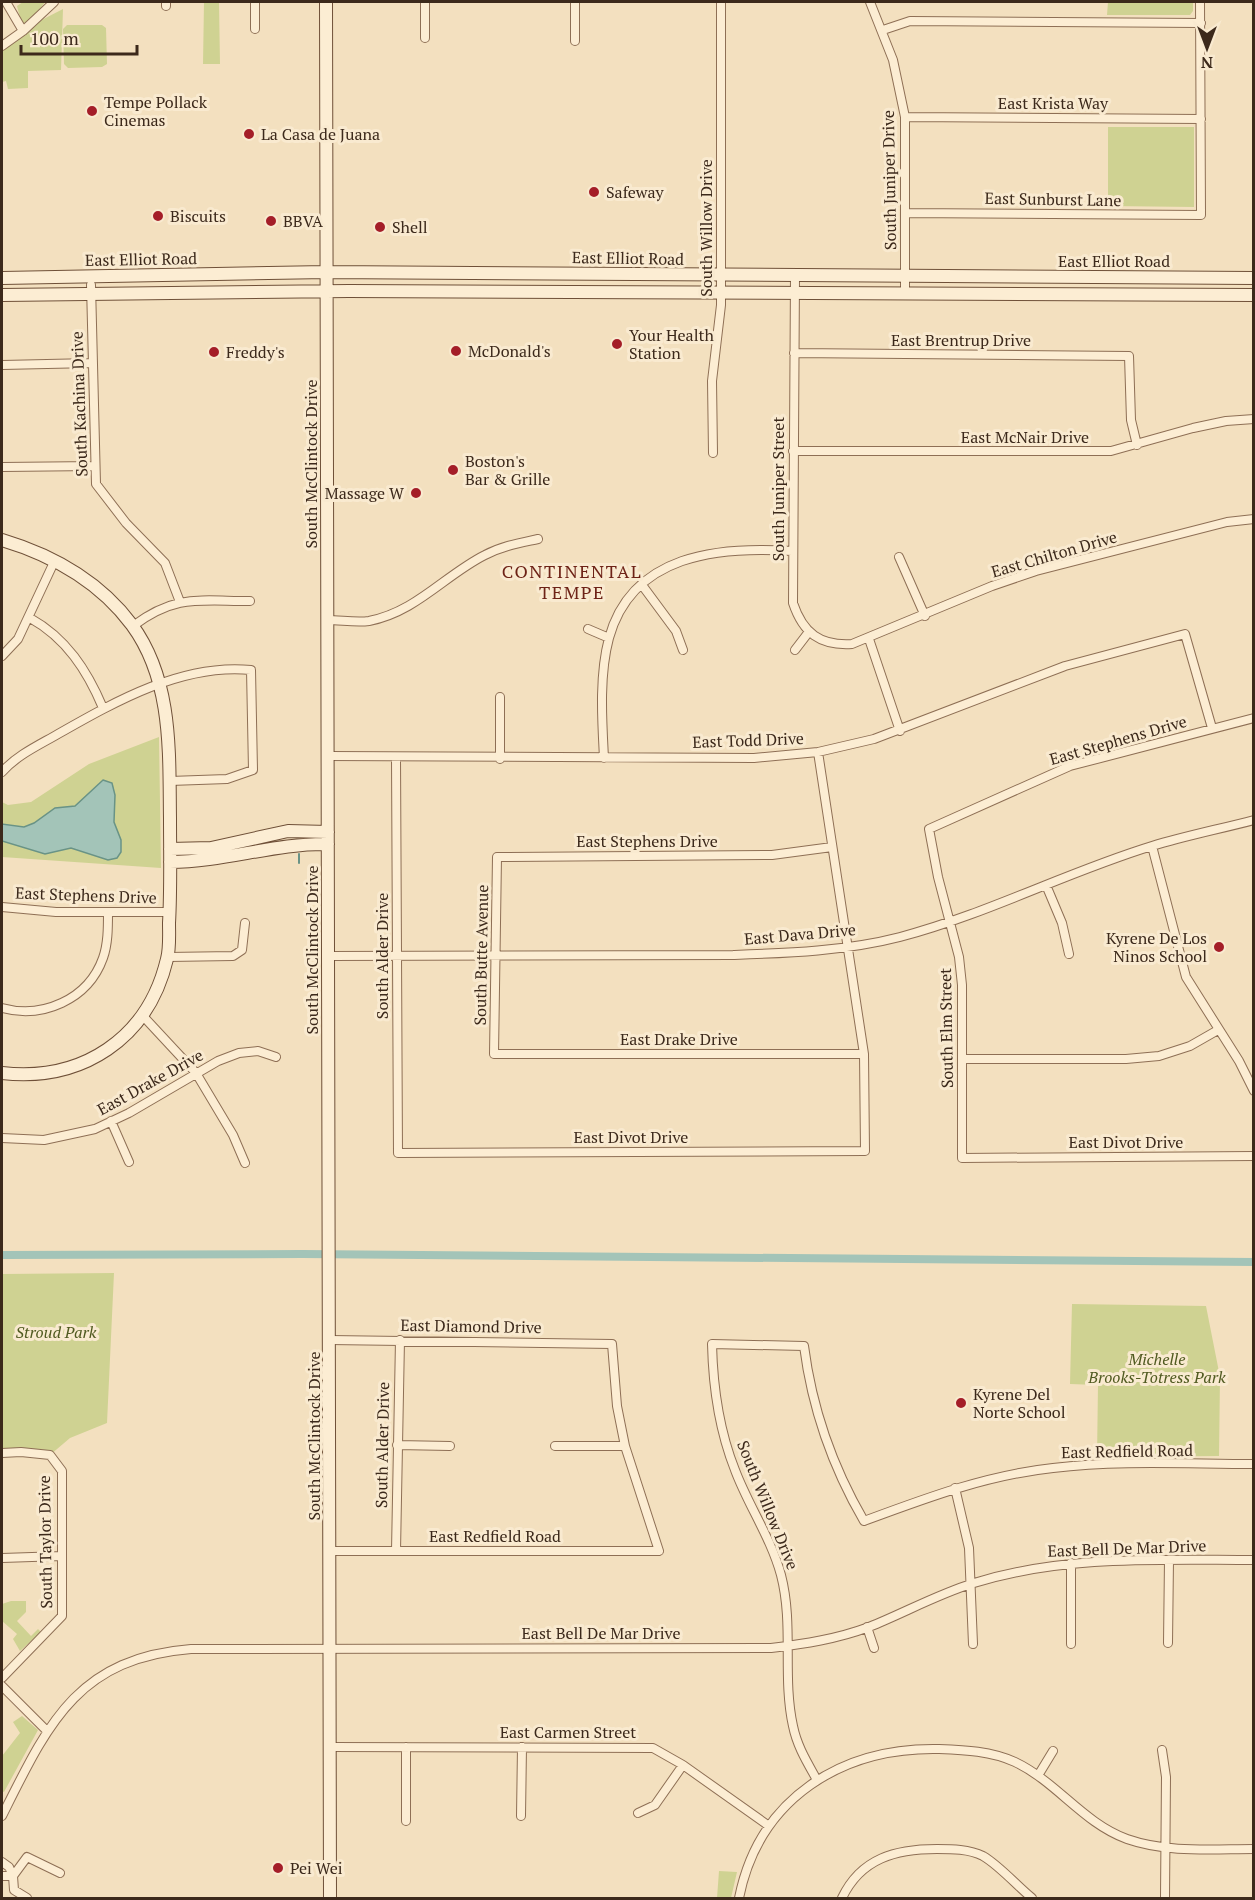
<svg xmlns="http://www.w3.org/2000/svg" width="1255" height="1900" viewBox="0 0 1255 1900" font-family="'PT Serif',serif">
<rect width="100%" height="100%" fill="#f3e0bf"/>
<path fill="#cfd292" d="M23,2H45L26,28L63,9L61,70L28,71V88L8,89L6,81L2,82V41L23,30L17,6Z
M204,2H219L220,64H203Z
M1108,2H1193V11L1190,15H1107Z
M67,25H102L106,28L107,64L102,67L68,68L64,64L63,29Z
M1108,127H1194V207L1108,206Z
M159,737L161,868L2,857V802L8,805L31,802L89,764Z
M114,1273L107,1423L70,1438L50,1455L2,1453V1274Z
M1072,1304L1206,1306L1220,1377L1219,1456L1097,1457L1098,1385L1070,1384Z
M11,1601H26V1612L17,1621L31,1636L38,1629L41,1632L20,1651L13,1639L17,1634L2,1621V1604Z
M22,1716L38,1730L4,1792L2,1791V1756L20,1733L13,1722Z
M719,1871L737,1872L731,1898H717Z"/>
<path fill="#a3c4b8" stroke="#699386" stroke-width="1.5" d="M103,780L112,783L115,795L114,822L121,840V852L117,858L108,860L71,848L45,854L2,841V824L24,827L34,823L55,808L75,806Z"/>
<g fill="none" stroke-linecap="round" stroke-linejoin="round">
<path stroke="#699386" stroke-width="2" d="M299,854V863"/>
<path stroke="#a3c4b8" stroke-width="8" d="M2,1255L302,1254L1254,1262"/>
<defs>
<path id="street" d="M6,2L23,31
M166,2V6
M255,2V29
M425,2V38
M575,2V41
M870,2L893,60L905,117V293
M883,30L910,21L1201,23
M2,46L23,31L54,2
M905,117L1201,119
M905,213L1201,215L1200,2
M795,276L793,603C803,633 820,646 852,644L992,586L1036,571L1227,522L1254,519
M91,285L96,484L126,523L165,563L180,602
M794,353L1129,356L1131,420L1137,445
M2,365L92,363
M793,451H1111L1193,428L1226,421L1254,419
M713,453L712,381L721,305V2
M2,467L95,466
M899,557L925,616
M642,585L676,631L683,650
M30,618C66,638 87,670 103,708
M327,620C341,620 356,623 369,621C416,612 445,575 485,555C502,546 520,543 538,539
M133,626C176,594 199,601 250,601
M588,629L609,638
M869,639L900,731
M795,650L808,633
M2,656L18,639L55,560
M500,697V759
M1254,718L1070,766L929,829L938,877L959,957L962,985V1158L1254,1156
M328,756L754,758L818,752L874,739L1065,666L1185,634L1212,728
M396,758L398,1153L865,1151L864,1054L818,752
M604,758C602,720 599,675 609,638C632,554 719,546 792,551
M2,772C17,755 39,745 58,734C116,701 183,663 251,670L253,770L227,779L170,781
M1152,846L1186,977L1239,1061L1254,1091
M832,847L772,855L497,857L494,1054H864
M1046,885L1062,923L1069,954
M2,907L56,912H170
M329,956L733,955C788,953 846,951 900,937C987,914 1067,872 1152,846C1185,836 1220,829 1254,820
M168,957L233,956L242,950L245,923
M2,1008C42,1019 88,1000 103,958C108,944 108,928 108,912
M143,1016L196,1073L233,1135L245,1163
M962,1059H1126L1159,1056L1190,1046L1218,1030
M111,1121L129,1162
M2,1138L44,1140L95,1129L129,1113L218,1061L239,1053L258,1051L276,1057
M330,1340L612,1344L617,1406L625,1446L659,1551H330
M397,1445L450,1446
M555,1446H625
M2,1453L21,1452L50,1455L62,1471V1616L2,1678
M955,1488L969,1548L973,1644
M396,1551L400,1340
M2,1558L62,1556
M1071,1563V1644
M867,1627L874,1648
M1168,1643L1169,1560
M2,1686L46,1730
M331,1747L653,1748L683,1765L769,1826
M406,1747V1821
M1162,1750L1166,1777L1165,1898
M1039,1774L1053,1751
M817,1780C807,1762 797,1746 793,1726C782,1676 794,1625 781,1575C771,1538 748,1505 735,1470C719,1430 713,1387 712,1344L804,1346C812,1408 832,1466 864,1521C926,1498 987,1475 1053,1468C1119,1460 1187,1464 1254,1464
M638,1813L655,1805L683,1765
M2,1816C48,1724 77,1658 191,1649L771,1648C804,1644 837,1639 869,1627C904,1613 938,1594 974,1583C1064,1555 1160,1560 1254,1560
M521,1816L522,1747
M2,1862L9,1867L13,1876H2
M27,1898L14,1890L13,1876L27,1857L60,1873
M739,1898C759,1798 842,1747 939,1749C965,1750 991,1751 1015,1762C1057,1782 1083,1823 1127,1839C1167,1853 1211,1849 1254,1849
M842,1898C861,1858 896,1849 937,1849C952,1849 969,1849 983,1856C1000,1866 1017,1886 1032,1898"/>
<path id="secondary" d="M326,2L330,1898
M2,278L326,272L1254,278
M2,295L349,291L1254,295
M2,540C52,555 100,582 132,625C173,681 169,753 170,818C170,853 171,888 169,923C169,934 170,948 167,959C148,1039 82,1082 2,1073
M170,849L211,848L288,831L328,832
M170,862C224,862 275,843 328,844"/>
</defs>
<use href="#street" stroke="#8e6f55" stroke-width="10"/>
<use href="#secondary" stroke="#6f5038" stroke-width="14"/>
<use href="#street" stroke="#fcedd3" stroke-width="8"/>
<use href="#secondary" stroke="#fcedd3" stroke-width="12"/>
</g>
<g fill="#a41e28" stroke="#f9ead0" stroke-width="2">
<circle cx="92" cy="111" r="6"/>
<circle cx="249" cy="134" r="6"/>
<circle cx="594" cy="192" r="6"/>
<circle cx="158" cy="216" r="6"/>
<circle cx="271" cy="221" r="6"/>
<circle cx="380" cy="227" r="6"/>
<circle cx="617" cy="344" r="6"/>
<circle cx="456" cy="351" r="6"/>
<circle cx="214" cy="352" r="6"/>
<circle cx="453" cy="470" r="6"/>
<circle cx="416" cy="493" r="6"/>
<circle cx="1219" cy="947" r="6"/>
<circle cx="961" cy="1403" r="6"/>
<circle cx="278" cy="1868" r="6"/>
</g>
<g text-anchor="middle" dominant-baseline="central" stroke-width="6" stroke-linejoin="round" paint-order="stroke">
<g font-size="16" fill="#3c291b" stroke="#f9ead0" text-anchor="start">
<text x="104" y="102">Tempe Pollack<tspan x="104" dy="18">Cinemas</tspan></text>
<text x="261" y="134">La Casa de Juana</text>
<text x="606" y="192">Safeway</text>
<text x="170" y="216">Biscuits</text>
<text x="283" y="221">BBVA</text>
<text x="392" y="227">Shell</text>
<text x="629" y="335">Your Health<tspan x="629" dy="18">Station</tspan></text>
<text x="468" y="351">McDonald's</text>
<text x="226" y="352">Freddy's</text>
<text x="465" y="461">Boston's<tspan x="465" dy="18">Bar &amp; Grille</tspan></text>
<text x="404" y="493" text-anchor="end">Massage W</text>
<text x="1207" y="938" text-anchor="end">Kyrene De Los<tspan x="1207" dy="18">Ninos School</tspan></text>
<text x="973" y="1394">Kyrene Del<tspan x="973" dy="18">Norte School</tspan></text>
<text x="290" y="1868">Pei Wei</text>
</g>
<g font-size="16" fill="#3c291b" stroke="#f9ead0">
<text x="1053" y="103">East Krista Way</text>
<text transform="translate(889 180) rotate(-91)">South Juniper Drive</text>
<text transform="translate(1053 199) rotate(1)">East Sunburst Lane</text>
<text transform="translate(706 228) rotate(-90)">South Willow Drive</text>
<text transform="translate(628 258) rotate(1)">East Elliot Road</text>
<text transform="translate(141 259) rotate(-1)">East Elliot Road</text>
<text x="1114" y="261">East Elliot Road</text>
<text x="961" y="340">East Brentrup Drive</text>
<text transform="translate(79 404) rotate(-92)">South Kachina Drive</text>
<text x="1025" y="437">East McNair Drive</text>
<text transform="translate(311 464) rotate(-90)">South McClintock Drive</text>
<text transform="translate(778 489) rotate(-90)">South Juniper Street</text>
<text transform="translate(1054 554) rotate(-16)">East Chilton Drive</text>
<text transform="translate(748 740) rotate(-2)">East Todd Drive</text>
<text transform="translate(1118 740) rotate(-16)">East Stephens Drive</text>
<text x="647" y="841">East Stephens Drive</text>
<text transform="translate(86 895) rotate(2)">East Stephens Drive</text>
<text transform="translate(800 934) rotate(-5)">East Dava Drive</text>
<text transform="translate(312 950) rotate(-90)">South McClintock Drive</text>
<text transform="translate(481 955) rotate(-89)">South Butte Avenue</text>
<text transform="translate(382 956) rotate(-90)">South Alder Drive</text>
<text transform="translate(946 1028) rotate(-91)">South Elm Street</text>
<text x="679" y="1039">East Drake Drive</text>
<text transform="translate(150 1082) rotate(-29)">East Drake Drive</text>
<text x="631" y="1137">East Divot Drive</text>
<text x="1126" y="1142">East Divot Drive</text>
<text transform="translate(471 1326) rotate(1)">East Diamond Drive</text>
<text transform="translate(314 1436) rotate(-90)">South McClintock Drive</text>
<text transform="translate(382 1445) rotate(-89)">South Alder Drive</text>
<text transform="translate(1127 1451) rotate(-1)">East Redfield Road</text>
<text transform="translate(768 1505) rotate(68)">South Willow Drive</text>
<text x="495" y="1536">East Redfield Road</text>
<text transform="translate(45 1542) rotate(-91)">South Taylor Drive</text>
<text transform="translate(1127 1548) rotate(-2)">East Bell De Mar Drive</text>
<text x="601" y="1633">East Bell De Mar Drive</text>
<text x="568" y="1732">East Carmen Street</text>
</g>
<g font-size="16" font-style="italic" fill="#505a20" stroke="#f9ead0">
<text x="56" y="1332">Stroud Park</text>
<text x="1157" y="1359">Michelle<tspan x="1157" dy="18">Brooks-Totress Park</tspan></text>
</g>
<g font-size="18" letter-spacing="1.5" fill="#6d2216" stroke="#f9ead0">
<text x="572" y="571">CONTINENTAL<tspan x="572" dy="21">TEMPE</tspan></text>
</g>
</g>
<rect width="1255" height="1900" fill="none" stroke="#3c291b" stroke-width="6"/>
<g transform="translate(1207 48) rotate(180)" stroke="#f9ead0" stroke-width="4.5" paint-order="stroke">
<path d="M0-4.5L10 22L0 15L-10 22Z" fill="#3c291b"/>
<text y="-9" font-size="16" font-weight="bold" text-anchor="middle" fill="#3c291b">N</text>
</g>
<path d="M21 45v9h116v-9" fill="none" stroke="#3c291b" stroke-width="3"/>
<text x="30" y="45" font-size="18" fill="#3c291b" stroke="#f9ead0" stroke-width="4.5" paint-order="stroke">100 m</text>
</svg>
